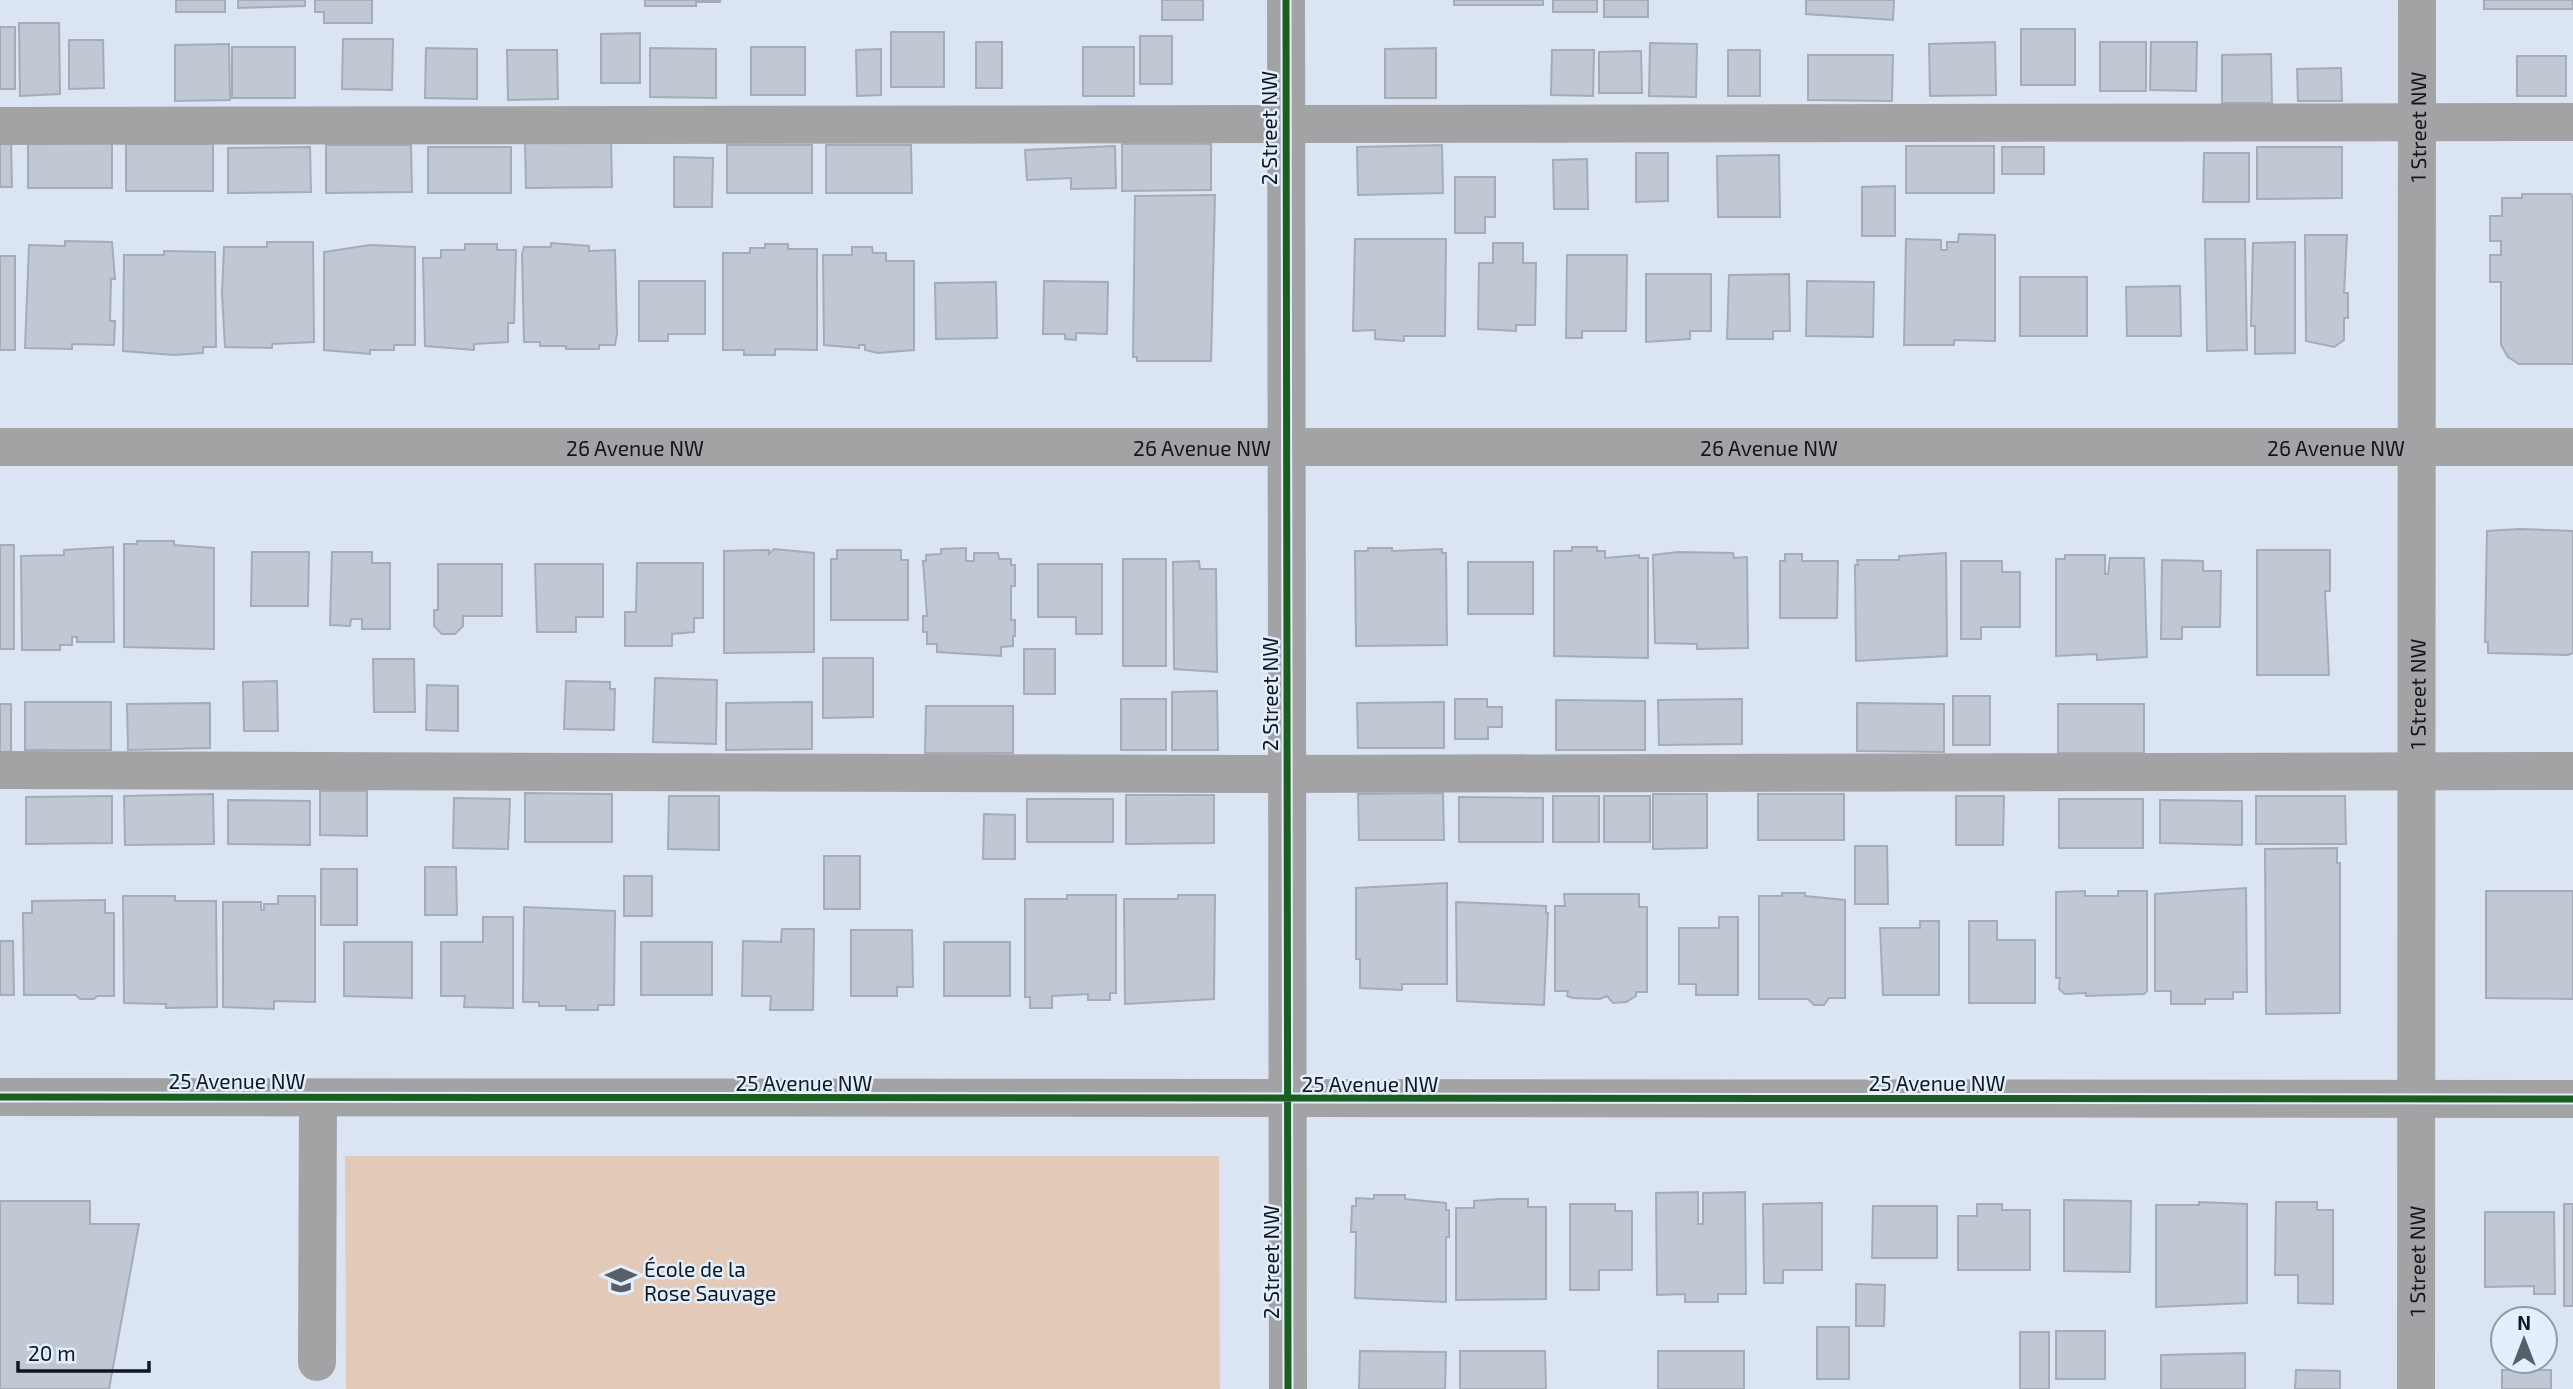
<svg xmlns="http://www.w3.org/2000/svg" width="2573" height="1389" viewBox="0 0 2573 1389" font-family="'Exo 2',sans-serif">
<rect width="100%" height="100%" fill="#dae4f2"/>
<path fill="#e2c9b8" d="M345,1156H1219L1220,1389H346Z"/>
<path fill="#c0c8d3" stroke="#a5acb7" stroke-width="2" d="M176,0H225V12H176Z
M238,0H305V6L238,8Z
M315,0H372V23H324V12H315Z
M645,0H720V2H696V6H645Z
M1162,0H1203V20H1162Z
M1454,0H1543V5H1454Z
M1553,0H1597V12H1553Z
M1604,0H1648V17H1604Z
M1806,0H1894L1893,20L1806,14Z
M2484,0H2573V9H2484Z
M19,23H59L60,94L20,96Z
M0,27H15V89H0Z
M2021,29H2075V85H2021Z
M891,32H944V87H891Z
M640,33V83H601V34Z
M1140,36H1172V84H1140Z
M343,39H393L392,90L342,89Z
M69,40H103L104,88L69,89Z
M976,42H1002V88H976Z
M1995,42L1996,95L1930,96L1929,44Z
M2100,42H2146V91H2100Z
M2151,42H2197L2196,91L2150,90Z
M1650,43L1697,44L1696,97L1649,96Z
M229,44L230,100L175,101V45Z
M232,47H295V98H232Z
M751,47H805V95H751Z
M1083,47H1134V96H1083Z
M426,48L477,49V99L425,98Z
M650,48L716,49V98L650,97Z
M1436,48V98H1385V49Z
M881,49V95L857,96L856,50Z
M507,50H557L558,99L508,100Z
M1552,50H1594L1593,96L1551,95Z
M1728,50H1760V96H1728Z
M1641,51L1642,93H1599V52Z
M2271,54L2272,103H2222V55Z
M1808,55H1893L1892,101L1808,100Z
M2517,56H2566V96H2517Z
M2341,68L2342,101H2298L2297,69Z
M0,139H11L12,187H0Z
M611,139L612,187L526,188L525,141Z
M28,142H112V188H28Z
M126,144H213V191H126Z
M1122,144H1211V190L1122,191Z
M326,145H411L412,192L326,193Z
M727,145H812V193H727Z
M826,145H911L912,193H826Z
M1442,145L1443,193L1358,195L1357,147Z
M1115,146L1116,188L1071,189V178L1027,180L1025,150Z
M1906,146H1994V193H1906Z
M310,147L311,192L228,193V148Z
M428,147H511V193H428Z
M2002,147H2044V174H2002Z
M2257,147H2342V198L2257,199Z
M1636,153H1668V201L1636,202Z
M2204,153H2249V202H2203Z
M1779,155L1780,217H1718L1717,156Z
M674,157L713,158L712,207H674Z
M1587,159L1588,209H1554L1553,160Z
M1455,177H1495V217H1485V233H1455Z
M1895,186V236H1862V187Z
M2522,194H2571L2573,198V364H2519L2508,357L2501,345V282H2490V255H2501V241H2490V216H2502V198H2522Z
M1215,195L1211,361H1137V357H1133L1135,196Z
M1959,234L1995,235V341L1954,340V345H1904L1906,239L1941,240V250H1947V242H1958Z
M2305,235H2347L2344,293H2348V318H2344V340L2334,347L2306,341Z
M1355,239H1446L1445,336H1404V341L1375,339V330L1353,331Z
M2205,239H2245L2247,350L2207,351Z
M65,241L112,242L115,279H111L110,321H115L114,345L72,344V349L25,348L29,245L65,246Z
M267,242H313L314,342L272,344V348L225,347L222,294L224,247H267Z
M2295,242V353L2255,354V326H2251L2253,243Z
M551,243L589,246V251L615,250L617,334L615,345H599V349H566V346H540V342H524L522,254L524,247H551Z
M1493,243H1523V263H1536L1535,325H1516V331L1478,329L1479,263H1493Z
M465,244H497V250H516L514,323H508V342L474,344V350L425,346L423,258H441V250H465Z
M765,244H788V249H817V350L775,349V355H744V350H723V253H750V248H765Z
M370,245L415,247V345H394V350H370V354L324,350V252Z
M852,247H872L873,253H886V261H914V350L878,353L865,350V345H859V348L824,345L823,255H852Z
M164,251L215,252L216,347H203V353L174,355L123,351L124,255H164Z
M1567,255H1627L1626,331H1582V338H1566Z
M0,256H15V350H0Z
M1646,274H1711V331H1690V339L1646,342Z
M1789,274L1790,331H1773V339H1727L1729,275Z
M2020,277H2087V336H2020Z
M639,281H705V334H668V341H639Z
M1044,281L1108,282L1107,334L1076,333V340L1065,339V334H1043Z
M1807,281L1874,282L1873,337L1806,336Z
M996,282L997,338L936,339L935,283Z
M2180,286L2181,336H2127L2126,287Z
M2520,529L2573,531V653L2568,655L2488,653V642H2485L2487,531Z
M137,541H174V545L214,548V649L124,647V544H137Z
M0,545H14V649H0Z
M113,547L114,642H77V637H72V645H60V650H22L21,556L64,555V550Z
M1572,547H1597V551H1605V558L1639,555V558H1648V658L1554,656V551H1572Z
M966,548V561H974V553H998L999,559H1011V565H1015V586H1011V620H1015V636H1013V646L1001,647V656L937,652V644H927V632H923V616H927L923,561H926V555L941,554V549Z
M1368,548H1392V551L1442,549V553H1446L1447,645L1356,646L1355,551H1368Z
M774,549L814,553V652L724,653V551L769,550V554Z
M837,550H901V560H908V620H831V559H837Z
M2257,550H2330V591H2325L2329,675H2257Z
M252,552H309L308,606H251Z
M332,552H372V563H390V629H362V619H351L350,626L330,625Z
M1678,552L1733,553L1734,558L1747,557L1748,648L1697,649V644L1655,643L1653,555Z
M1946,553L1947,656L1856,661L1855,565H1858L1857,560H1899V556Z
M1785,554H1802V561H1838L1837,618H1780V561H1785Z
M2065,555H2105V574H2108L2110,558H2144L2147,657L2097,660V654L2056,656V559H2065Z
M1123,559H1166V666H1123Z
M2162,560L2203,561V571H2221L2220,627H2182V639H2161Z
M1199,561L1200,569H1216L1217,672L1174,669L1173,562Z
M1961,561H2002V572H2020V627H1981V639H1961Z
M1468,562H1533V614H1468Z
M637,563H703V618H694V632L672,634V646H625V612H636Z
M438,564H502V616H463V626L455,634H442L434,626V610H438Z
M535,564H603V617H576V632H537Z
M1038,564H1102V634H1076V617H1038Z
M1024,649H1055V694H1024Z
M823,658H873V717L823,718Z
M373,659H414L415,712H374Z
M655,678L717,680L716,744L653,742Z
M277,681L278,731H244L243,682Z
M566,681L610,682V689H615L614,730L564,729Z
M427,685L458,686V731L426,730Z
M1217,691L1218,750H1172V692Z
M1953,696H1990V745H1953Z
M1121,699H1166V750H1121Z
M1455,699H1487V707H1502V727H1488V739H1455Z
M1742,699V744L1659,745L1658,700Z
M1556,700L1645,701V750H1556Z
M25,702H111V750H25Z
M812,702V749L726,750V703Z
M1444,702V748H1358L1357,703Z
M210,703V748L128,750L127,704Z
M1857,703L1944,704V752L1857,751Z
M0,704H11V752H0Z
M2058,704H2144V753H2058Z
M926,706H1013V753H925Z
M320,791H367V836L320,835Z
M525,793L612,794V842H525Z
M1443,793L1444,840H1359L1358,794Z
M213,794L214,844L125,845L124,796Z
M1653,794H1707V848L1653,849Z
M1758,794H1844V840H1758Z
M1126,795H1214V843L1126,844Z
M112,796V843L26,844V797Z
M669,796H719V850L668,849Z
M1553,796H1599V842H1553Z
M1604,796H1650V842H1604Z
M1956,796H2004L2003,845H1956Z
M2256,796H2345L2346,844H2256Z
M1459,797L1543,798V842H1459Z
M454,798L510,799L508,849L453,848Z
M1027,799H1113V842H1027Z
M2059,799H2143V848H2059Z
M228,800L310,801V845L228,844Z
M2160,800L2242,801V845L2160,843Z
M984,814L1015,815V859H983Z
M1855,846H1887L1888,904H1855Z
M2337,848V863H2340V1013L2266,1014L2265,849Z
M824,856H860V909H824Z
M425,867H456L457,915H425Z
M321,869H357V925H321Z
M624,876H652V916H624Z
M1447,883V984H1402V990L1360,988V959H1356V888Z
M2246,888L2247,992H2233V999H2205V1004H2171V991H2155V894Z
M2085,891V896H2118V891H2147V991L2144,994L2086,996V993L2065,994L2059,989L2060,978H2056V892Z
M2486,891H2573V999L2486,998Z
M1782,893H1805V896L1845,900V998H1829L1824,1005H1814L1808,999H1759V896H1782Z
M1564,894H1639V907H1647V992H1636V996L1626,1002L1613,1003L1607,996L1600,999L1573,998L1567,996L1568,991H1555V906H1565Z
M1067,895H1116V993H1110V1000H1088V994L1052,996V1008H1030V997H1025V899H1067Z
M1178,895H1215L1214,999L1125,1004L1124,899H1178Z
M123,896H175V901H216L217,1007L166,1008V1004L124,1003Z
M278,896H315V1002L274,1001V1009L223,1007V902H261V910H264V904H278Z
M105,900V913H114V996H97L94,999H80L76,995H24L23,913H32V901Z
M1456,902L1546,906V913H1548L1544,1005L1457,1001Z
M524,907L615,911L614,1005H598V1010H566V1006H539V1002H523Z
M483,917H513V1008L464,1007L465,996H441V942H483Z
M1719,917H1738V995H1696V984H1679V928H1719Z
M1920,921H1939V995H1883L1880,928H1920Z
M1969,921H1997V940H2035V1003H1969Z
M782,929H814L813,1010H770L771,996H742L743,941L781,942Z
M851,930H912L913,987H897V996H851Z
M0,941H13L14,995H0Z
M344,942H412V998L344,996Z
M641,942H712V995H641Z
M944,942H1010V996H944Z
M1698,1192V1224H1703V1193L1745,1192L1746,1294H1718V1302H1685V1294L1657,1295L1656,1193Z
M1374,1195H1405V1199L1446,1203V1210H1449V1237H1446V1302L1355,1298L1356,1232H1351L1352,1206H1356V1198L1374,1199Z
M1499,1199H1528V1207H1546V1299L1456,1300V1208H1474V1201Z
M2064,1200L2131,1201L2130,1272L2064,1271Z
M0,1201H90V1224H139L109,1389H0Z
M2199,1202L2247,1204V1303L2156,1307V1205H2199Z
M2276,1202H2317V1210H2333V1304L2298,1303V1275H2275Z
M1822,1203V1270H1783V1283H1764L1763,1204Z
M1570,1204H1615V1211H1632V1270H1599V1290H1570Z
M1977,1204H2002V1210H2030V1270H1958V1216H1977Z
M2564,1204H2573V1306H2564Z
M1873,1206H1937V1258H1872Z
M2485,1212H2554L2555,1294H2534V1286L2485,1287Z
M1856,1284L1885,1285L1884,1326H1856Z
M1817,1327H1849V1379H1817Z
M2056,1331H2105V1379H2056Z
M2020,1332H2049V1389H2020Z
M1360,1351L1446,1352L1445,1389H1359Z
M1460,1351H1545L1546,1389H1460Z
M1658,1351H1744V1389H1658Z
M2245,1353V1389H2161V1355Z
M2296,1370L2340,1371V1389H2295Z
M2502,1370H2551V1389H2502Z"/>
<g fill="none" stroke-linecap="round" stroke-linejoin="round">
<g stroke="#a3a3a6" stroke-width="38">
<path d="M1286,0L1288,1389"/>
<path d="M0,126L2573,122"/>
<path id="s1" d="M0,447H2573"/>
<path d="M0,770L1249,774L2573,771"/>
<path d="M0,1097L2573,1099"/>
<path d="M317,1362L318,1098"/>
<path id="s2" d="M2416,1389L2417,0"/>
</g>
<defs>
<path id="cycleway" d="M1286,0L1288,1389
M0,1097L2573,1099"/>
</defs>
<use href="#cycleway" stroke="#e4effe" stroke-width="11"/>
<use href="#cycleway" stroke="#1b5e20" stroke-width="7"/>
</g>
<defs>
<symbol id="school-bare" viewBox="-9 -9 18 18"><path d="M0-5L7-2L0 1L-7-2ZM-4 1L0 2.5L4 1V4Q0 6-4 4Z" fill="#575f6a" stroke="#e4effe" stroke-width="2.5" paint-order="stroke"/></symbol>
</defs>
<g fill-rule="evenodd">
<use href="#school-bare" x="599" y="1258" width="44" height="44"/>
</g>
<g text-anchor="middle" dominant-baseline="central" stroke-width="5" stroke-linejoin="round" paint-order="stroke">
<g font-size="21" fill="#111720" stroke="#e4effe">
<text transform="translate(1268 128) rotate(-90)">2 Street NW</text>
<text stroke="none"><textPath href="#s2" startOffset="1262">1 Street NW</textPath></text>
<text stroke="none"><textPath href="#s1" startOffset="635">26 Avenue NW</textPath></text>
<text stroke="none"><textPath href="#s1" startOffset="1202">26 Avenue NW</textPath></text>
<text stroke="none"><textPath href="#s1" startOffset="1769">26 Avenue NW</textPath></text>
<text stroke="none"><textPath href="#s1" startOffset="2336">26 Avenue NW</textPath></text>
<text transform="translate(1269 694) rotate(-90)">2 Street NW</text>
<text stroke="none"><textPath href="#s2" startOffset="695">1 Street NW</textPath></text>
<text x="237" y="1080">25 Avenue NW</text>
<text x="804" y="1082">25 Avenue NW</text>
<text x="1937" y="1082">25 Avenue NW</text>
<text x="1370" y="1083">25 Avenue NW</text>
<text stroke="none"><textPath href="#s2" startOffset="128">1 Street NW</textPath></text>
<text transform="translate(1270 1262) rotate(-90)">2 Street NW</text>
</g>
<g font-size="21" fill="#111720" stroke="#e4effe" text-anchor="start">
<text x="644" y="1268">École de la<tspan x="644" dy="24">Rose Sauvage</tspan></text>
</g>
</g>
<g transform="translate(2524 1340)"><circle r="33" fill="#e4effe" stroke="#9099a5" stroke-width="2"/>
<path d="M0-5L12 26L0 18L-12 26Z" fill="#575f6a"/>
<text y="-10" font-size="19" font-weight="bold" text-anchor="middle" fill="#111720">N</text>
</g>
<path d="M18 1361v10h131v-10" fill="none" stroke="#111720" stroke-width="3.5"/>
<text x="28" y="1361" font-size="21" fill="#111720" stroke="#e4effe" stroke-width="5" paint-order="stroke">20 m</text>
</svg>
